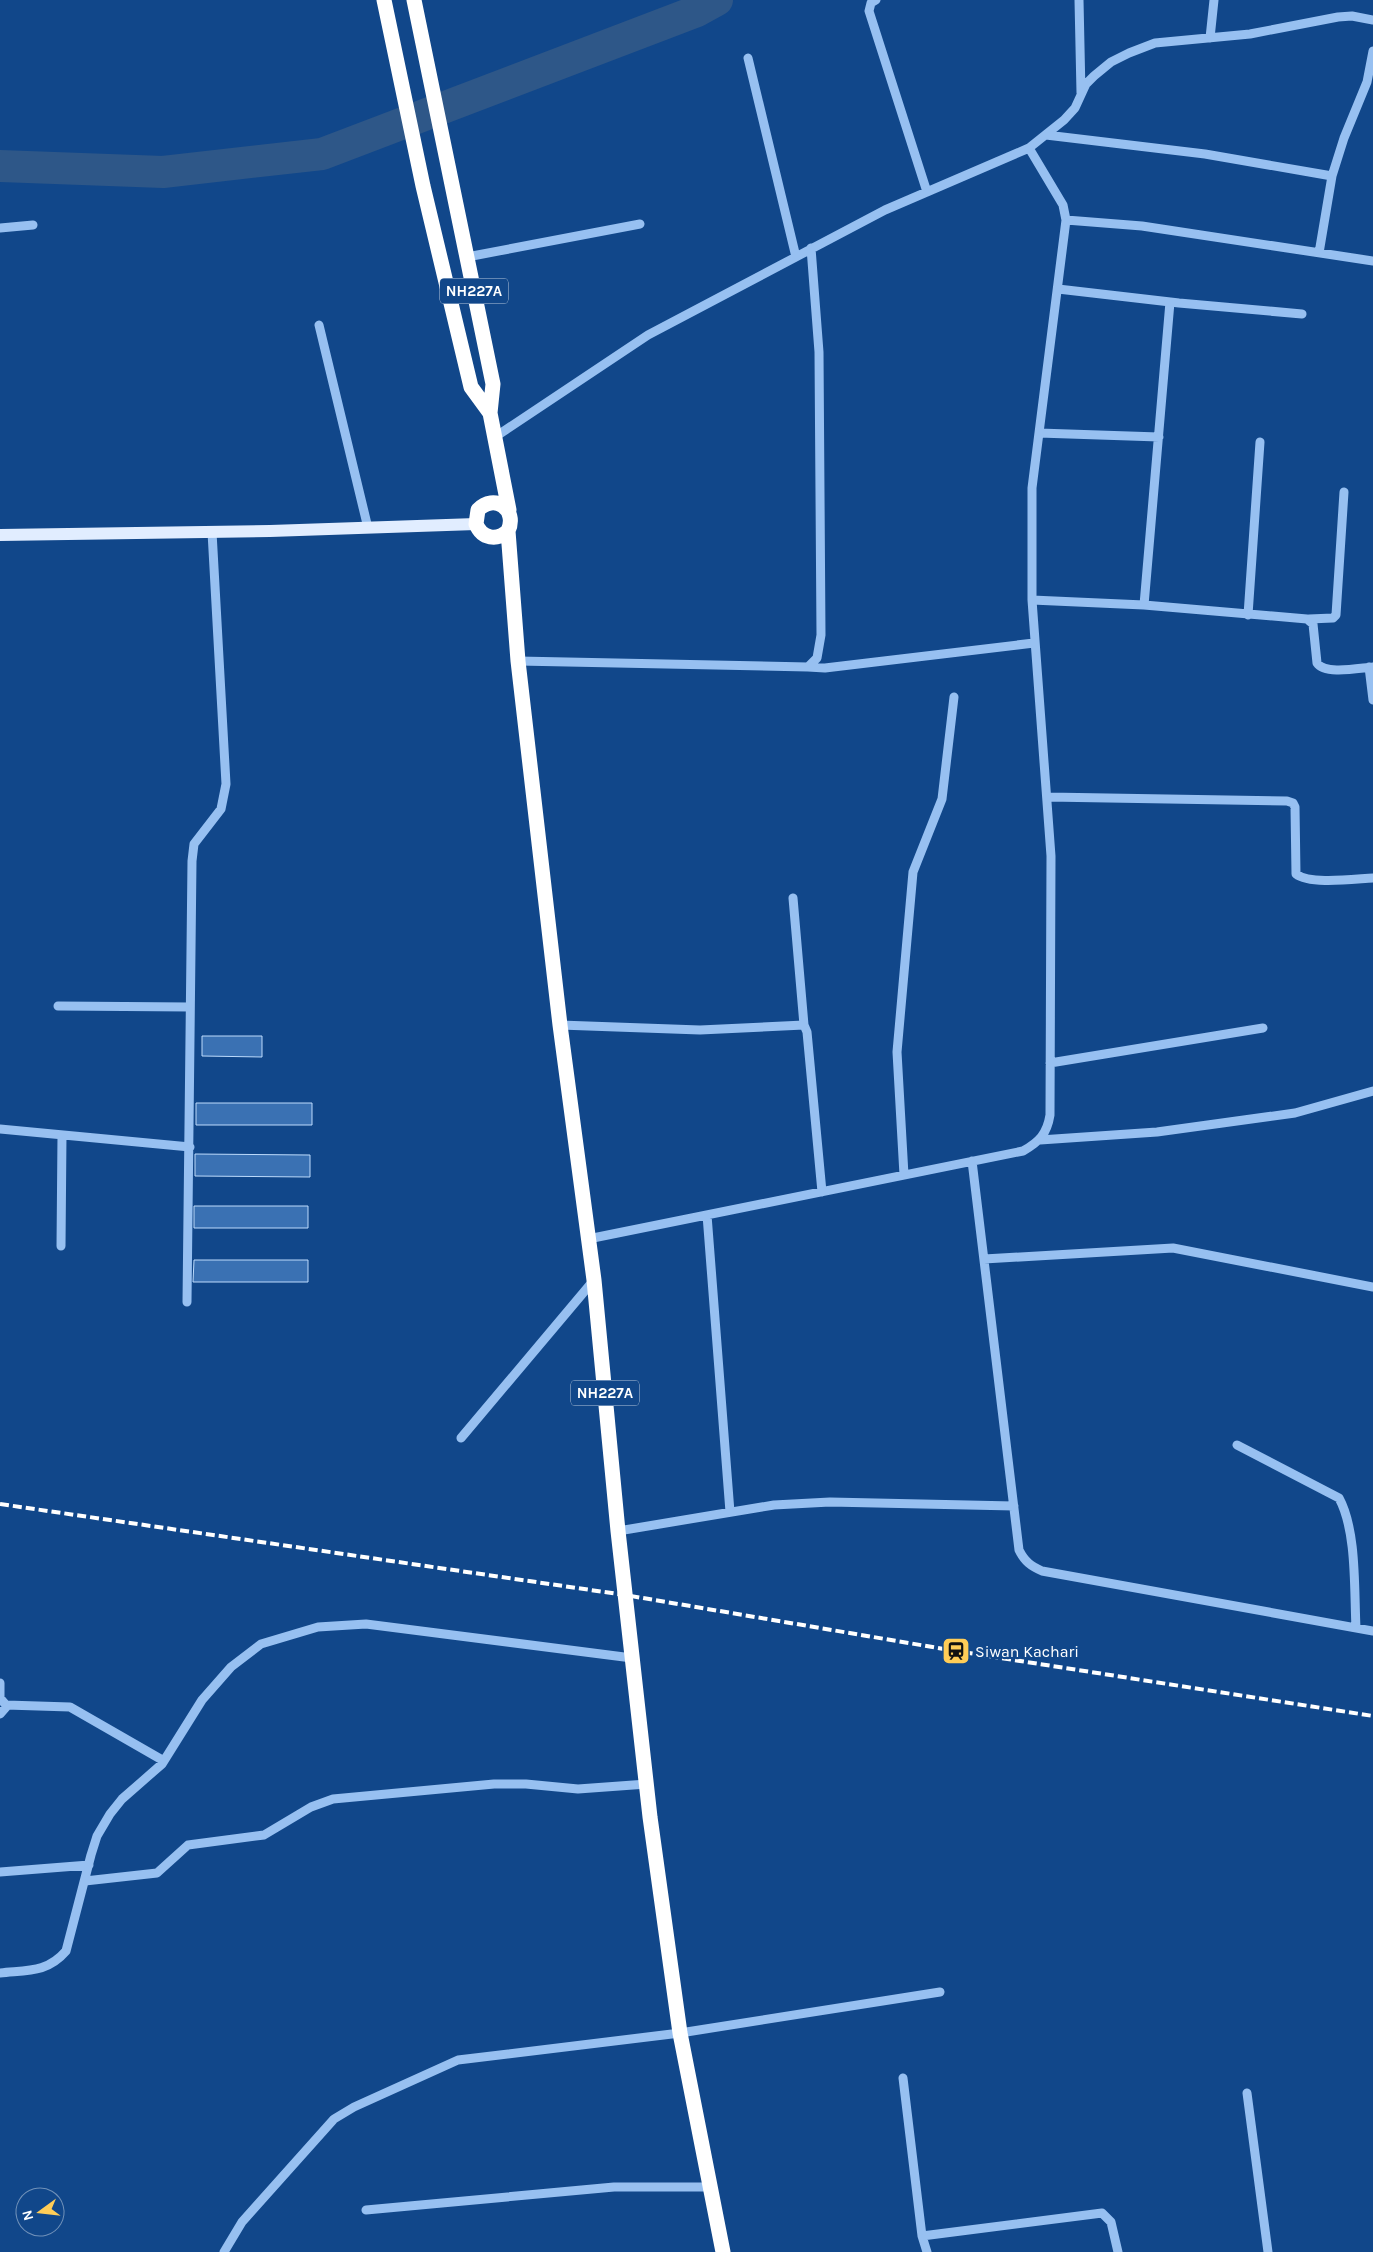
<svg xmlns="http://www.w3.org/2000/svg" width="1373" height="2252" viewBox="0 0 1373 2252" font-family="Karla,sans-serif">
<rect width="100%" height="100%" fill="#11478a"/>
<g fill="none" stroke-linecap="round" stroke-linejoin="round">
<path stroke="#2e5788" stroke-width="32" d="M0,166L163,172L322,154L697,11L717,0"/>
</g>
<path fill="#3a71b3" stroke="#bddbfc" d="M202,1036H262V1057L202,1056Z
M196,1103H312V1125H196Z
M195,1154L310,1155V1177L195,1176Z
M194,1206H308V1228H194Z
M194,1260H308V1282H193Z"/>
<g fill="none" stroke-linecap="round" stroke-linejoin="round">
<path stroke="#97c0f1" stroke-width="9" d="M876,0L871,3L869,11L927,192
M1079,0L1081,93
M1210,38L1214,0
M748,58L796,257
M1046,135L1205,154L1332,176
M1066,220L1142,226L1373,261
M0,228L33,225
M1319,253L1332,176L1344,138L1367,82L1373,51
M467,257L640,224
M1058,289L1179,303L1302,314
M319,325L368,528
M1039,433L1159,437
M495,437L648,335L885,210L1029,148L1064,120L1075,108L1086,84L1094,76L1111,62L1129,53L1155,43L1250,34L1338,17L1352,16L1373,20
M1032,600L1144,605L1307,619L1313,624L1317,663C1325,675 1359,668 1373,667
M1144,605L1170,302
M1248,615L1260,442
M1309,619L1333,618L1336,615L1344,492
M518,661L808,667L817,658L821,635L819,352L811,248
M808,667L825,668L1034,643
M1369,667L1373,700
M1048,797L1287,801L1293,803L1295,807L1296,874C1310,885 1354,879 1373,878
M793,898L804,1025
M58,1006L190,1007
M560,1025L700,1030L804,1025L807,1032L822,1192
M1050,1063L1263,1028
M0,1129L190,1147
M1040,1140L1157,1132L1295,1113L1373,1091
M972,1161L1019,1550C1025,1562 1031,1566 1042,1571L1373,1631
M904,1175L897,1052L913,872L942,799L954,697
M707,1215L730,1512
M588,1239L1023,1151C1039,1142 1047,1134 1050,1115L1051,856L1032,600V488L1066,220L1063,205L1029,148
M61,1246L62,1135
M984,1259L1173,1248L1373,1287
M187,1302L192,861L194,844L221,809L226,784L212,532
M461,1438L594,1280
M1237,1445L1339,1498C1357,1531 1354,1590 1356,1628
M618,1531L774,1505L830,1502L1014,1506
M0,1683V1698L6,1705L70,1707L164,1761
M0,1714L7,1706
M0,1872L89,1865
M85,1881L157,1873L188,1845L264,1835L311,1807L333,1799L494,1784H526L578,1789L647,1784
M0,1973C27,1970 47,1973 66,1951L91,1855L97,1836L110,1814L122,1799L162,1764L202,1700L231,1667L261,1644L318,1627L366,1624L632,1658
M903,2078L922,2236L927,2252
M1247,2093L1268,2252
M366,2210L614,2187H710
M922,2236L1102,2213L1111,2222L1118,2252
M224,2252L242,2222L334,2119L354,2107L458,2060L680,2033L940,1992"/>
<path stroke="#e1edff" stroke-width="12" d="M0,535L270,531L476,524"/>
<path stroke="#fff" stroke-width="15" d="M384,0L423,186L471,387L490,413
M414,0L493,384L490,413L509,510
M508,531C497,541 482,539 476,524L478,510C494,493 518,509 508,531L518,661L560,1025L594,1280L618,1531L650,1817L680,2033L723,2252"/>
<path stroke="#fff" stroke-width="4" stroke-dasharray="9 4" stroke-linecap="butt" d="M0,1504L625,1595L956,1651L1373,1716"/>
</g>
<defs>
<symbol id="station-square" viewBox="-11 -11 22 22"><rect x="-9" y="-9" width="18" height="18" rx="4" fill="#ffcd57" stroke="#11478a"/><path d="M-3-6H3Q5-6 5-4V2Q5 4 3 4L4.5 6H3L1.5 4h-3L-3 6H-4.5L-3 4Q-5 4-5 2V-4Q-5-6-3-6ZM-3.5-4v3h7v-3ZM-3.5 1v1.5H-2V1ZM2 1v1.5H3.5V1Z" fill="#111"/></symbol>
</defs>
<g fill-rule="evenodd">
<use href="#station-square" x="940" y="1635" width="32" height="32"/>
</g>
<g text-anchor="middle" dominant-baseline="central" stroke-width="4.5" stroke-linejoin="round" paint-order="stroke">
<g fill="#11478a" stroke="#b8c8dc" stroke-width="1">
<rect x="440" y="278.5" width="68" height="25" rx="4"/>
<rect x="571" y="1380.5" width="68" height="25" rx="4"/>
</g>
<g font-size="15" font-weight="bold" fill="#fff">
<text x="474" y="291">NH227A</text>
<text x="605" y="1393">NH227A</text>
</g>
<g font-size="16" fill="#fff" stroke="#11478a" text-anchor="start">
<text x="975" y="1651">Siwan Kachari</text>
</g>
</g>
<g transform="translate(40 2212) rotate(255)"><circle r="24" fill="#11478a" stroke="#7091b9"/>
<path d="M0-4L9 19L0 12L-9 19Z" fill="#ffcd57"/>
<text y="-8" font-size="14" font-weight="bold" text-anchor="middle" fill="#ffffff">N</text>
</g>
</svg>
